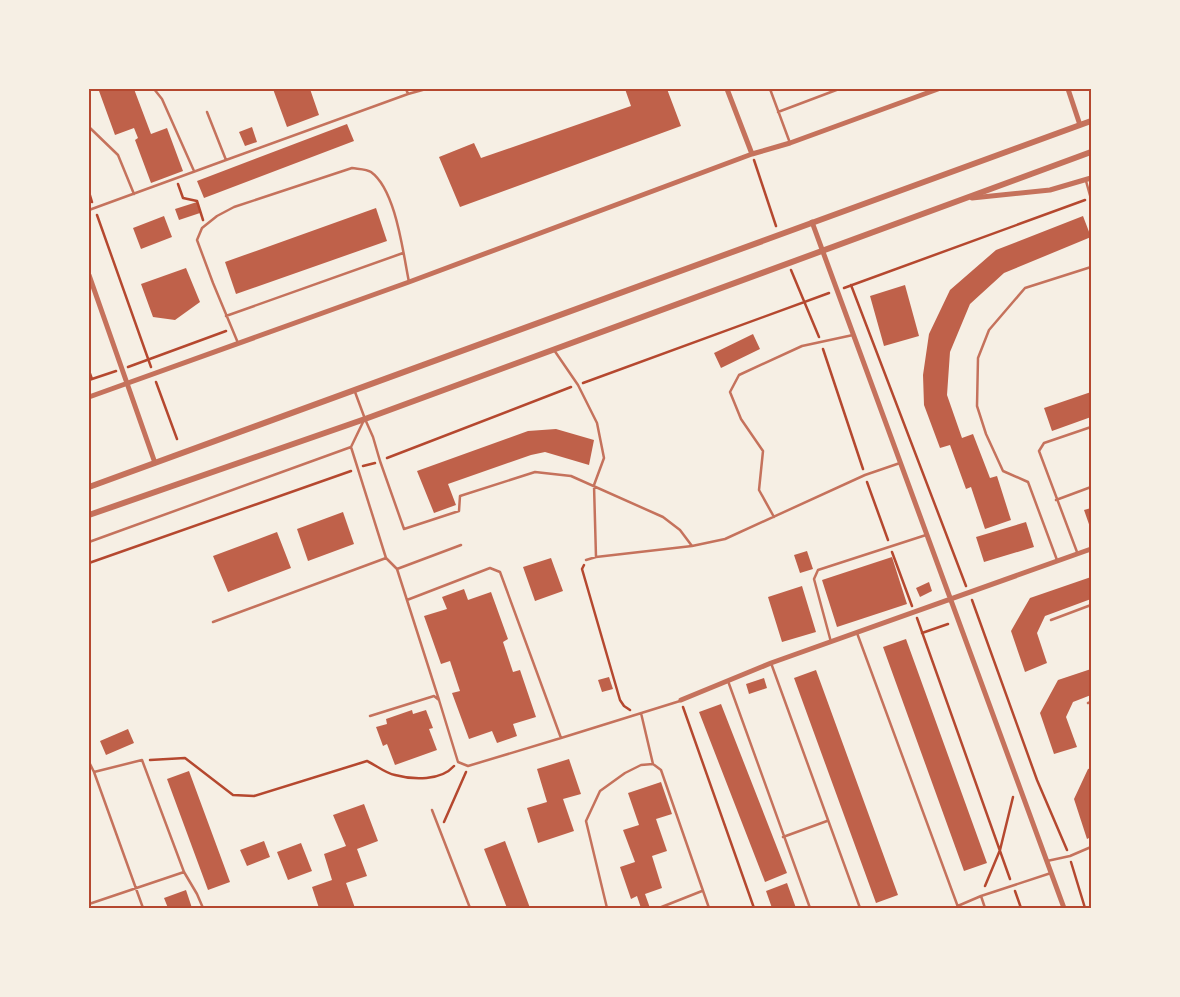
<svg xmlns="http://www.w3.org/2000/svg" width="1180" height="997" viewBox="0 0 1180 997" font-family="'Sofia Sans Condensed',sans-serif">
<rect width="100%" height="100%" fill="#f6efe4"/>
<path fill="#bf614a" d="M104,89H134L151,134L167,128L183,171L151,183L135,140L138,138L134,128L115,135L99,91Z
M273,89H310L319,115L287,127Z
M625,89H667L681,126L460,207L439,157L474,143L481,158L631,106Z
M347,124L354,141L204,198L197,181Z
M252,127L257,142L245,146L239,132Z
M197,202L200,213L179,220L175,209Z
M376,208L387,241L236,294L225,262Z
M164,216L172,237L141,249L133,228Z
M1083,216L1091,237L1004,273L970,304L950,352L947,395L962,438L973,434L990,478L997,476L1011,520L985,529L971,487L966,489L950,445L940,448L924,405L923,375L929,334L950,290L996,250Z
M186,268L200,302L175,320L153,317L141,284Z
M905,285L919,336L884,346L870,296Z
M753,334L760,349L721,368L714,353Z
M1091,392V417L1052,431L1044,408Z
M556,429L594,440L589,465L545,452L531,455L448,484L456,505L434,513L417,471L528,431Z
M1091,508V530L1084,510Z
M343,512L354,544L308,561L297,529Z
M1026,522L1034,547L984,562L976,537Z
M277,532L291,568L228,592L213,556Z
M807,551L813,569L800,573L794,555Z
M892,557L907,604L837,627L822,580Z
M551,558L563,591L535,601L523,567Z
M1091,577V599L1045,616L1037,633L1047,663L1025,672L1011,631L1030,598Z
M929,582L932,591L920,597L916,588Z
M802,586L816,632L782,642L768,597Z
M464,589L468,600L491,592L508,639L503,642L513,672L520,670L536,717L513,724L517,736L497,743L492,731L469,739L452,693L460,691L450,661L441,664L424,616L447,609L442,597Z
M906,639L987,863L964,871L883,647Z
M1091,669V695L1073,702L1066,717L1077,747L1054,754L1040,713L1058,680Z
M816,670L898,895L876,903L794,678Z
M609,677L613,689L602,692L598,680Z
M764,678L767,688L749,694L746,684Z
M721,704L787,873L765,882L699,712Z
M412,710L413,714L426,710L433,728L429,729L437,750L395,765L387,744L383,746L376,727L387,724L386,719Z
M128,729L134,743L106,755L100,741Z
M569,759L581,794L563,799L574,831L538,843L527,808L547,802L537,769Z
M1091,768V837L1087,839L1074,799L1088,769Z
M189,771L230,882L208,890L167,779Z
M661,782L672,814L656,819L667,851L652,856L662,888L645,894L650,908H641L637,896L631,899L620,867L635,862L623,830L639,825L628,793Z
M364,804L378,841L357,849L367,876L346,883L355,908H319L312,887L332,880L324,854L346,846L333,815Z
M264,841L270,857L247,866L240,850Z
M505,841L530,908H507L484,849Z
M301,843L312,871L288,880L277,852Z
M787,883L796,908H772L766,891Z
M186,890L192,908H168L164,898Z"/>
<g fill="none" stroke-linecap="round" stroke-linejoin="round">
<path stroke="#b5482f" stroke-width="2.5" d="M754,160L776,226
M178,184L183,198L197,201L203,220
M89,192L92,202
M97,215L151,367
M791,270L819,337
M851,285L966,586
M844,288L1085,200
M823,349L863,469
M128,367L226,331
M89,371L92,379
M89,380L116,371
M156,382L177,439
M583,383L829,293
M387,458L571,387
M363,466L375,463
M867,482L888,540
M892,552L912,606
M89,563L351,471
M584,565L582,569L620,700L624,706L630,710
M972,600L1037,780L1067,850
M917,618L1010,879
M922,633L948,624
M683,707L754,908
M150,760L185,758L233,795L254,796L367,761C376,765 385,773 395,775C413,780 441,781 454,766
M444,822L466,772
M1071,862L1085,908
M985,886L1000,850L1013,797
M1015,891L1021,908"/>
<path stroke="#c5725c" stroke-width="2.5" d="M154,89L162,99L194,171
M406,89L408,94L426,89
M770,89L790,143
M778,112L839,89
M89,127L118,155L134,194
M226,160L408,94
M1086,181L1091,199
M89,210L226,160L207,112
M226,316L403,253
M238,343L213,283L197,240L202,228L217,216L234,207L352,168C358,169 367,169 371,172C396,190 403,253 409,282
M554,350L578,385L597,423L604,458L594,485L596,557
M355,392L365,419L373,437L380,461L404,529L459,511L460,496L535,472L571,476L663,517L680,530L692,546L725,539L865,475L900,463
M351,447L386,558L397,569L439,700
M1056,500L1091,487
M774,517L759,490L763,451L741,419L730,392L739,375L802,346L853,335
M89,542L351,447L364,420
M1077,552L1039,451L1044,443L1091,427
M586,560L596,557L692,546
M1057,560L1028,482L1003,471L986,434L977,406L978,358L989,330L1025,288L1091,267
M397,569L461,545
M407,600L490,568L500,572L561,738L680,701
M1051,620L1091,605
M213,622L386,558
M857,633L958,907
M831,642L814,579L818,570L926,535
M771,663L860,908
M728,681L810,908
M1088,703L1091,702
M641,713L653,764
M370,716L434,696L439,700L458,762L468,766L561,738
M89,762L94,772L143,908
M94,772L142,760L184,872L197,894L203,908
M432,810L470,908
M783,837L827,821
M1047,861L1070,856L1091,847
M981,896L985,908
M89,904L184,872
M607,908L586,821L600,791L625,773L641,765L653,764L661,770L709,908
M659,908L702,891
M953,908L981,896L1051,873"/>
<path stroke="#c5725c" stroke-width="5" d="M727,89L752,154
M1068,89L1080,125
M972,198L1050,190L1091,178
M812,222L1064,908
M89,275L155,463
M89,397L409,282L752,154L790,143L938,89
M681,700L771,663L1091,549"/>
<path stroke="#c5725c" stroke-width="6" d="M89,487L1091,121
M89,515L365,419L1091,152"/>
</g>
<rect width="1180" height="997" fill="none" stroke="#f6efe4" stroke-width="180"/>
<rect x="90" y="90" width="1000" height="817" fill="none" stroke="#b5482f" stroke-width="2"/>
</svg>
